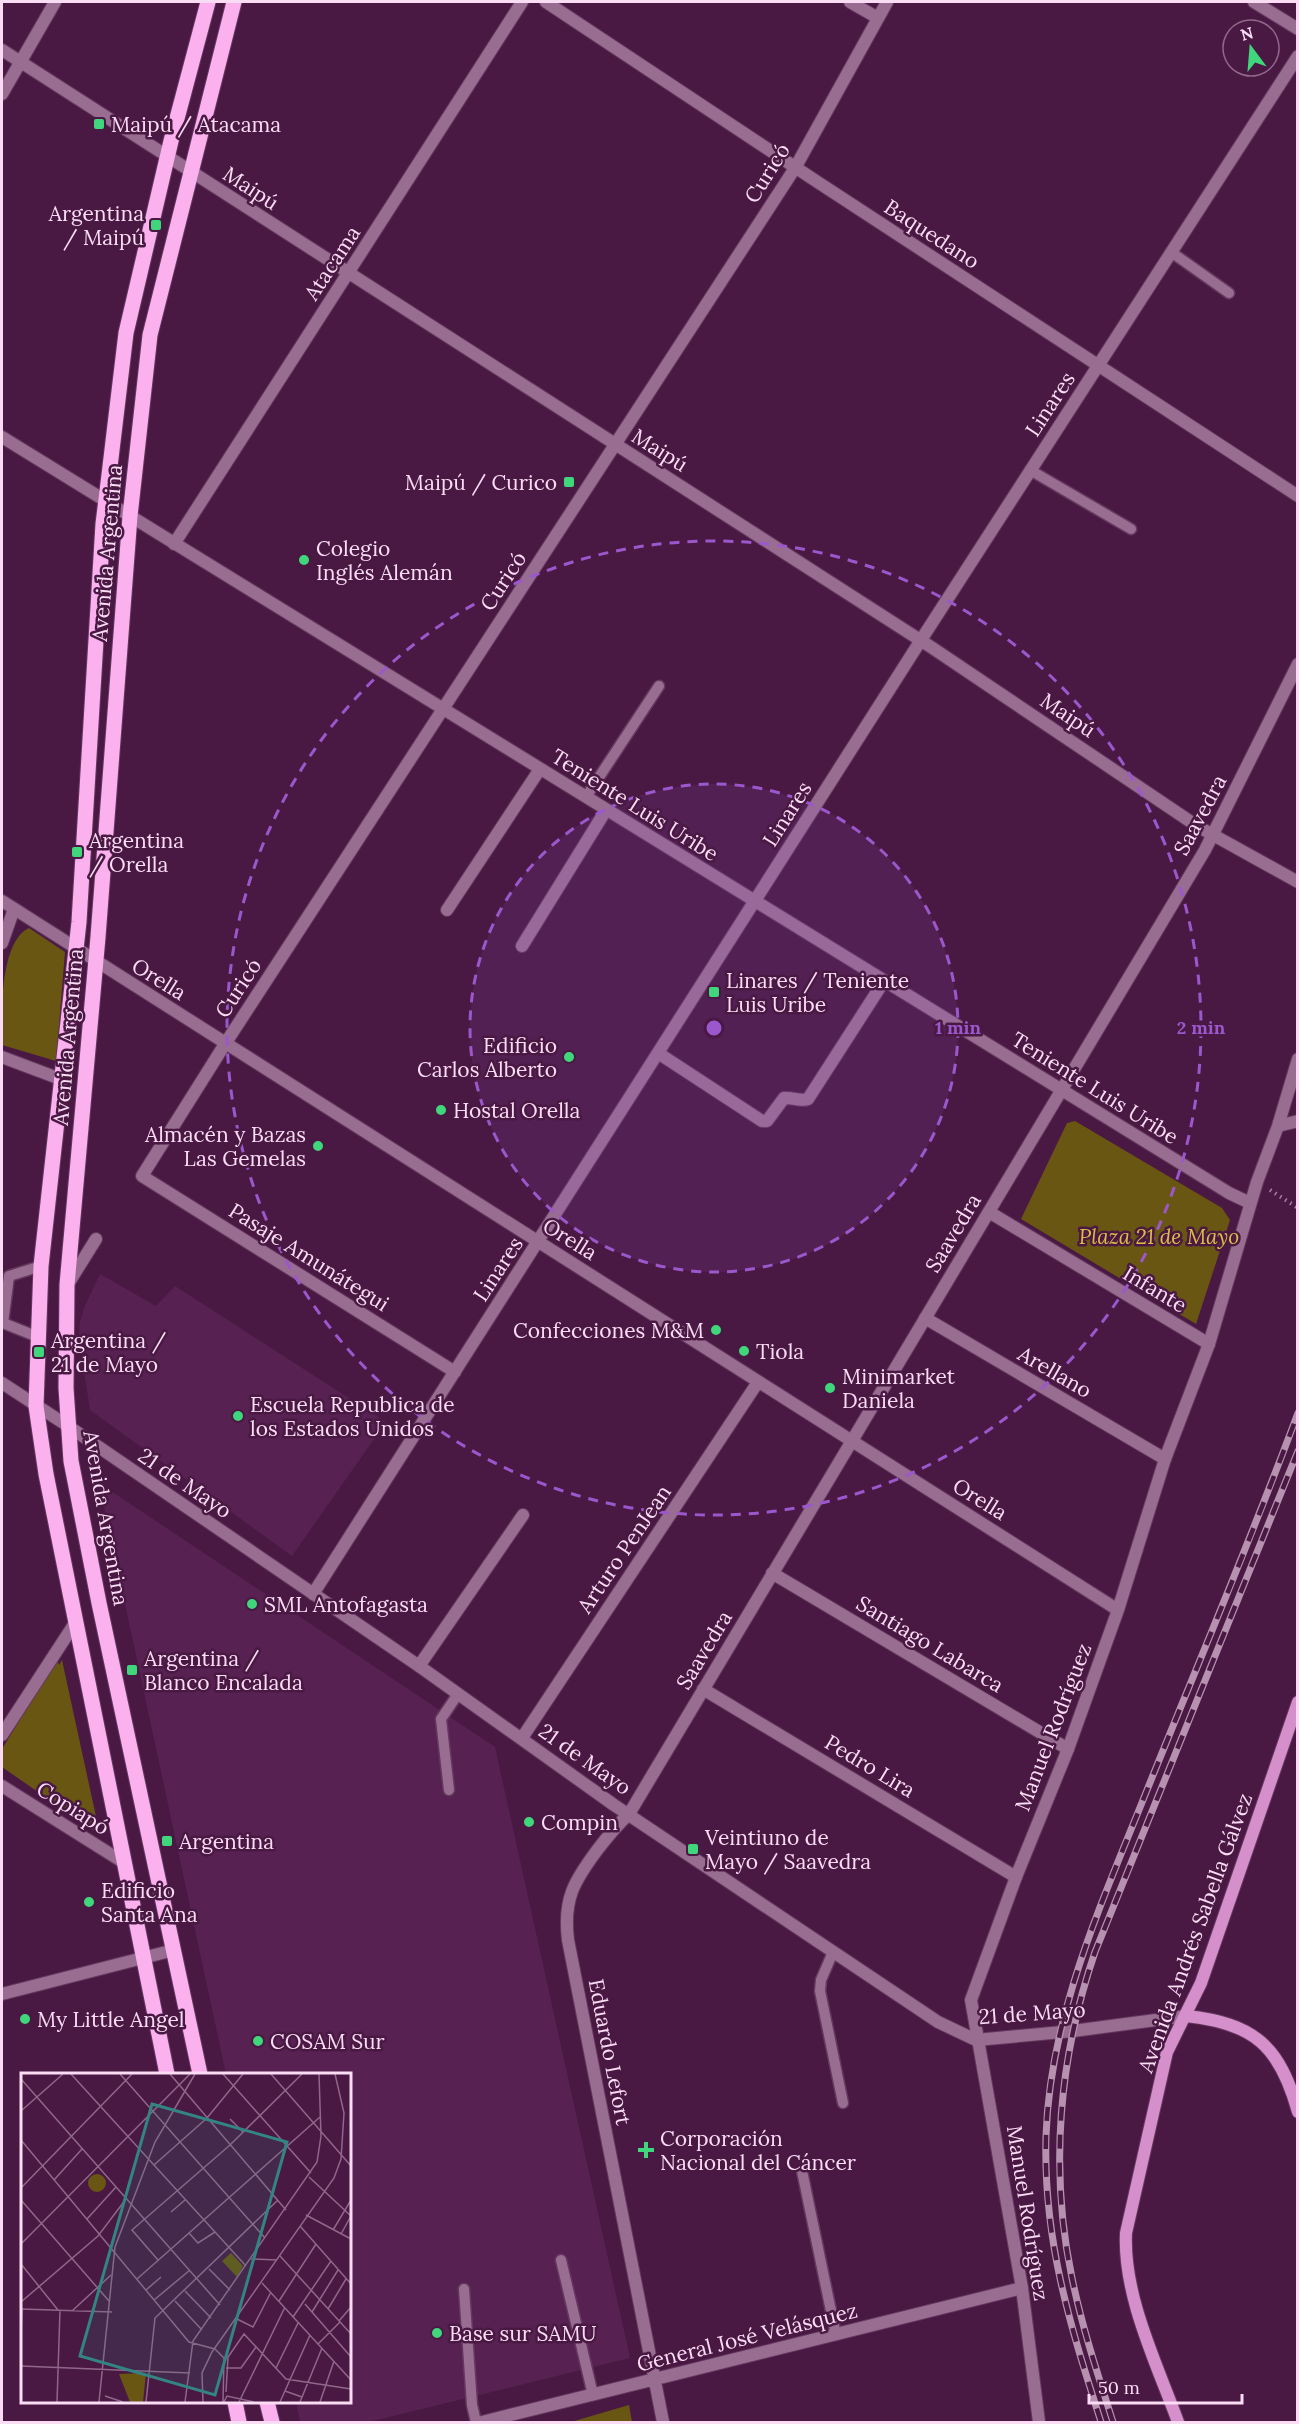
<svg xmlns="http://www.w3.org/2000/svg" width="1299" height="2424" viewBox="0 0 1299 2424" font-family="Lora,serif">
<rect width="100%" height="100%" fill="#491943"/>
<path fill="#572251" d="M100,1274L156,1306L175,1286L386,1422L292,1556L90,1410L79,1337L80,1322L84,1308Z
M99,1483L495,1747L630,2358L369,2422H300L296,2402H350V2074H226Z"/>
<path fill="#695613" d="M29,928L65,952L56,1061L2,1045C1,1013 0,941 29,928Z
M1075,1121L1222,1208L1230,1220L1196,1324L1021,1219L1067,1123Z
M57,1659L59,1665L62,1660L100,1835L2,1767V1749Z
M629,2405L632,2422H571Z"/>
<g fill="none" stroke-linecap="round" stroke-linejoin="round">
<defs>
<path id="service" d="M1171,252L1229,293
M1030,470L1131,529
M586,797L659,686
M38,1337L3,1323L9,1276L41,1266
M449,1790L441,1719L458,1694
M833,1952L821,1980L820,1991L843,2103
M802,2171L836,2335
M561,2260L593,2395
M464,2289L472,2405L476,2422"/>
<path id="pedestrian" d="M989,1212L1209,1344"/>
<path id="minor" d="M546,2L816,181L1298,496
M850,2L878,18
M1254,2L1298,29
M2,50L931,647L1197,826L1298,882
M2,94L55,2
M174,544L522,2
M447,910L540,769
M2,943L14,909
M522,946L606,810
M658,1053L762,1121H767L784,1098C793,1097 799,1102 808,1099L884,981
M2,1057L63,1080
M68,1284L96,1239
M925,1318L1165,1459
M455,1372L142,1176L225,1044L795,168L887,2
M772,1573L1068,1749
M313,1594L921,640L1298,56
M419,1666L523,1515
M703,1689L1016,1877
M2,1735L75,1623
M522,1738L758,1382
M2,1786L123,1862
M482,2422L1022,2288
M663,2422L568,1940C563,1899 574,1881 598,1849C608,1836 617,1825 629,1814L1205,850L1298,664"/>
<path id="tertiary" d="M2,437L1229,1193L1250,1203
M2,901L1118,1610
M1278,1126L1298,1121
M2,1383L68,1426L419,1666L614,1805L938,2022L976,2040L1073,2031L1186,2016
M2,1994L174,1950
M1039,2422L1022,2288L971,2000L1016,1877L1068,1749L1118,1610L1165,1459L1209,1344L1257,1182L1278,1126L1298,1059"/>
<path id="secondary" d="M1186,2016C1254,2023 1280,2046 1298,2112
M1178,2422C1157,2364 1123,2296 1126,2233L1167,2052L1201,1983L1298,1702"/>
<path id="primary" d="M167,2074L46,1474L36,1406L41,1266L79,922L103,524L109,475L126,333L171,141L208,2
M200,2074L99,1603L71,1461L66,1388L67,1285L98,937L130,516L150,335L234,2
M235,2402L239,2422
M267,2402L272,2422"/>
</defs>
<use href="#service" stroke="#65385f" stroke-width="13"/>
<use href="#pedestrian" stroke="#65385f" stroke-width="14"/>
<use href="#minor" stroke="#65385f" stroke-width="14"/>
<use href="#tertiary" stroke="#65385f" stroke-width="14"/>
<use href="#secondary" stroke="#65385f" stroke-width="14"/>
<use href="#primary" stroke="#65385f" stroke-width="17"/>
<path stroke="#a881a2" stroke-width="4" stroke-dasharray="1.5 4.5" stroke-linecap="butt" d="M1270,1190L1298,1208"/>
<use href="#service" stroke="#996d92" stroke-width="10"/>
<use href="#pedestrian" stroke="#996d92" stroke-width="12"/>
<use href="#minor" stroke="#996d92" stroke-width="12"/>
<use href="#tertiary" stroke="#996d92" stroke-width="12"/>
<use href="#secondary" stroke="#d58fca" stroke-width="12"/>
<use href="#primary" stroke="#fab1ee" stroke-width="15"/>
<defs>
<path id="rail" d="M1101,2422C1070,2325 1043,2240 1046,2136C1050,2015 1101,1905 1145,1795C1196,1668 1250,1542 1298,1413
M1113,2422C1098,2375 1082,2327 1072,2278C1049,2169 1059,2057 1095,1952L1298,1451"/>
</defs>
<use href="#rail" stroke="#b691b0" stroke-width="7"/>
<use href="#rail" stroke="#491943" stroke-width="4.5" stroke-dasharray="14" stroke-linecap="butt"/>
</g>
<circle cx="714" cy="1028" r="244" fill="#9b58cc" fill-opacity=".12"/>
<g fill="none" stroke="#9b58cc" stroke-width="3" stroke-dasharray="10 8">
<circle cx="714" cy="1028" r="244"/>
<circle cx="714" cy="1028" r="487"/>
</g>
<g fill="#40d77c" stroke="#491943" stroke-width="2">
<rect x="93" y="118" width="12" height="12" rx="3"/>
<rect x="150" y="219" width="12" height="12" rx="3"/>
<rect x="563" y="476" width="12" height="12" rx="3"/>
<circle cx="304" cy="560" r="6"/>
<rect x="71" y="846" width="12" height="12" rx="3"/>
<rect x="708" y="986" width="12" height="12" rx="3"/>
<circle cx="569" cy="1057" r="6"/>
<circle cx="441" cy="1110" r="6"/>
<circle cx="318" cy="1146" r="6"/>
<circle cx="716" cy="1330" r="6"/>
<circle cx="744" cy="1351" r="6"/>
<rect x="33" y="1346" width="12" height="12" rx="3"/>
<circle cx="830" cy="1388" r="6"/>
<circle cx="238" cy="1416" r="6"/>
<circle cx="252" cy="1604" r="6"/>
<rect x="126" y="1664" width="12" height="12" rx="3"/>
<circle cx="529" cy="1822" r="6"/>
<rect x="161" y="1835" width="12" height="12" rx="3"/>
<rect x="687" y="1843" width="12" height="12" rx="3"/>
<circle cx="89" cy="1902" r="6"/>
<circle cx="25" cy="2019" r="6"/>
<circle cx="258" cy="2041" r="6"/>
<path d="M643 2141h6v6h6v6h-6v6h-6v-6h-6v-6h6z"/>
<circle cx="437" cy="2333" r="6"/>
</g>
<g text-anchor="middle" dominant-baseline="central" stroke-width="5" stroke-linejoin="round" paint-order="stroke">
<g font-size="21" fill="#fbdcf5" stroke="#491943" text-anchor="start">
<text x="111" y="124">Maipú / Atacama</text>
<text x="144" y="213" text-anchor="end">Argentina<tspan x="144" dy="24">/ Maipú</tspan></text>
<text x="557" y="482" text-anchor="end">Maipú / Curico</text>
<text x="316" y="548">Colegio<tspan x="316" dy="24">Inglés Alemán</tspan></text>
<text x="89" y="840">Argentina<tspan x="89" dy="24">/ Orella</tspan></text>
<text x="726" y="980">Linares / Teniente<tspan x="726" dy="24">Luis Uribe</tspan></text>
<text x="557" y="1045" text-anchor="end">Edificio<tspan x="557" dy="24">Carlos Alberto</tspan></text>
<text x="453" y="1110">Hostal Orella</text>
<text x="306" y="1134" text-anchor="end">Almacén y Bazas<tspan x="306" dy="24">Las Gemelas</tspan></text>
<text x="704" y="1330" text-anchor="end">Confecciones M&amp;M</text>
<text x="51" y="1340">Argentina /<tspan x="51" dy="24">21 de Mayo</tspan></text>
<text x="756" y="1351">Tiola</text>
<text x="842" y="1376">Minimarket<tspan x="842" dy="24">Daniela</tspan></text>
<text x="250" y="1404">Escuela Republica de<tspan x="250" dy="24">los Estados Unidos</tspan></text>
<text x="264" y="1604">SML Antofagasta</text>
<text x="144" y="1658">Argentina /<tspan x="144" dy="24">Blanco Encalada</tspan></text>
<text x="541" y="1822">Compin</text>
<text x="705" y="1837">Veintiuno de<tspan x="705" dy="24">Mayo / Saavedra</tspan></text>
<text x="179" y="1841">Argentina</text>
<text x="101" y="1890">Edificio<tspan x="101" dy="24">Santa Ana</tspan></text>
<text x="37" y="2019">My Little Angel</text>
<text x="270" y="2041">COSAM Sur</text>
<text x="660" y="2138">Corporación<tspan x="660" dy="24">Nacional del Cáncer</tspan></text>
<text x="449" y="2333">Base sur SAMU</text>
</g>
<g font-size="21" fill="#fbdcf5" stroke="#491943">
<text transform="translate(767 173) rotate(-58)">Curicó</text>
<text transform="translate(251 188) rotate(33)">Maipú</text>
<text transform="translate(932 234) rotate(33)">Baquedano</text>
<text transform="translate(332 263) rotate(-57)">Atacama</text>
<text transform="translate(1050 404) rotate(-57)">Linares</text>
<text transform="translate(660 450) rotate(32)">Maipú</text>
<text transform="translate(107 553) rotate(-85)">Avenida Argentina</text>
<text transform="translate(503 581) rotate(-57)">Curicó</text>
<text transform="translate(1068 715) rotate(34)">Maipú</text>
<text transform="translate(635 805) rotate(32)">Teniente Luis Uribe</text>
<text transform="translate(787 814) rotate(-58)">Linares</text>
<text transform="translate(1200 815) rotate(-62)">Saavedra</text>
<text transform="translate(159 979) rotate(32)">Orella</text>
<text transform="translate(238 988) rotate(-57)">Curicó</text>
<text transform="translate(68 1037) rotate(-85)">Avenida Argentina</text>
<text transform="translate(1095 1088) rotate(32)">Teniente Luis Uribe</text>
<text transform="translate(953 1233) rotate(-59)">Saavedra</text>
<text transform="translate(570 1239) rotate(32)">Orella</text>
<text transform="translate(309 1257) rotate(32)">Pasaje Amunátegui</text>
<text transform="translate(498 1269) rotate(-57)">Linares</text>
<text transform="translate(1155 1289) rotate(31)">Infante</text>
<text transform="translate(1055 1372) rotate(30)">Arellano</text>
<text transform="translate(185 1483) rotate(34)">21 de Mayo</text>
<text transform="translate(980 1499) rotate(32)">Orella</text>
<text transform="translate(106 1518) rotate(80)">Avenida Argentina</text>
<text transform="translate(624 1549) rotate(-56)">Arturo PenJean</text>
<text transform="translate(930 1644) rotate(31)">Santiago Labarca</text>
<text transform="translate(704 1650) rotate(-59)">Saavedra</text>
<text transform="translate(1053 1727) rotate(-69)">Manuel Rodríguez</text>
<text transform="translate(585 1759) rotate(35)">21 de Mayo</text>
<text transform="translate(870 1766) rotate(31)">Pedro Lira</text>
<text transform="translate(73 1808) rotate(32)">Copiapó</text>
<text transform="translate(1195 1933) rotate(-70)">Avenida Andrés Sabella Gálvez</text>
<text transform="translate(1032 2013) rotate(-4)">21 de Mayo</text>
<text transform="translate(610 2052) rotate(79)">Eduardo Lefort</text>
<text transform="translate(1028 2213) rotate(81)">Manuel Rodríguez</text>
<text transform="translate(747 2337) rotate(-14)">General José Velásquez</text>
</g>
<g font-size="21" font-style="italic" fill="#dfbc46" stroke="#491943">
<text x="1159" y="1236">Plaza 21 de Mayo</text>
</g>
</g>
<g transform="translate(21 2073)">
<rect width="330" height="330" fill="#491943"/>
<path d="M67 110a9 9 0 1 1 18 0a9 9 0 1 1-18 0ZM210,180L222,193L216,204L201,188ZM125,300L122,329H109L98,301Z" fill="#695613"/>
<path fill="none" stroke="#90678a" stroke-width="1.5" d="M50,1L225,193M99,1L244,165M149,1L265,137M202,1L290,100M250,1L330,93M0,6L199,232M0,38L42,1M209,46L222,59M0,67L168,269L194,276M133,92L186,45L222,1M288,104L330,143M33,107L61,76M0,115L111,1M0,127L88,228M150,139L164,127M285,142L330,166M66,146L95,114M279,153L330,211M312,157L330,127M168,160L177,170L194,159M320,161L330,143M0,171L169,1M259,183L330,261M230,186L256,187M137,187L111,157L209,72L281,1M0,191L37,237M188,196L209,217M116,206L299,44M241,210L330,307M125,217L140,204M164,218L190,245M133,227L169,197M154,228L181,257M258,228L295,171M0,229L77,163L105,126M284,231L330,284M0,236L91,239M307,236L325,206M51,238L90,202M291,239L317,197M272,244L310,188M216,246L232,254L250,219M318,248L330,234M0,261L1,236M297,271L319,249M194,276L203,285L202,329M0,293L169,300M205,295H220L235,274M255,295L277,250M264,318L281,324M205,319L207,284L223,261L265,306L330,316M84,323L102,329M36,329L39,237M78,329L94,174L134,69L174,1M125,329L134,245L257,127M164,329L172,268L296,89L300,63L298,1M182,329L181,300L191,279L313,105L320,86L323,40L314,1M203,329L206,323L233,329M218,329L264,234M259,329L289,262M279,329L301,275M299,329L313,288"/>
<path fill="#328582" fill-opacity="0.15" stroke="#328582" stroke-width="3" d="M131,31L266,69L194,322L59,283Z"/>
<rect width="330" height="330" fill="none" stroke="#fbdcf5" stroke-width="3"/>
</g>
<circle cx="714" cy="1028" r="9" fill="#9b58cc" stroke="#491943" stroke-width="3"/>
<g font-size="18" text-anchor="middle" font-weight="bold" fill="#9b58cc" stroke="#491943" stroke-width="5" stroke-linejoin="round" paint-order="stroke">
<text x="958" y="1034">1 min</text>
<text x="1201" y="1034">2 min</text>
</g>
<rect width="1299" height="2424" fill="none" stroke="#fbdcf5" stroke-width="6"/>
<g transform="translate(1251 48) rotate(344)"><circle r="28" fill="#491943" stroke="#90678a" stroke-width="1.5"/>
<path d="M0-4.5L10 22L0 15L-10 22Z" fill="#40d77c"/>
<text y="-9" font-size="16" font-weight="bold" text-anchor="middle" fill="#fbdcf5">N</text>
</g>
<path d="M1089 2394v9h153v-9" fill="none" stroke="#fbdcf5" stroke-width="3"/>
<text x="1098" y="2394" font-size="18" fill="#fbdcf5" stroke="#491943" stroke-width="4.5" paint-order="stroke">50 m</text>
</svg>
